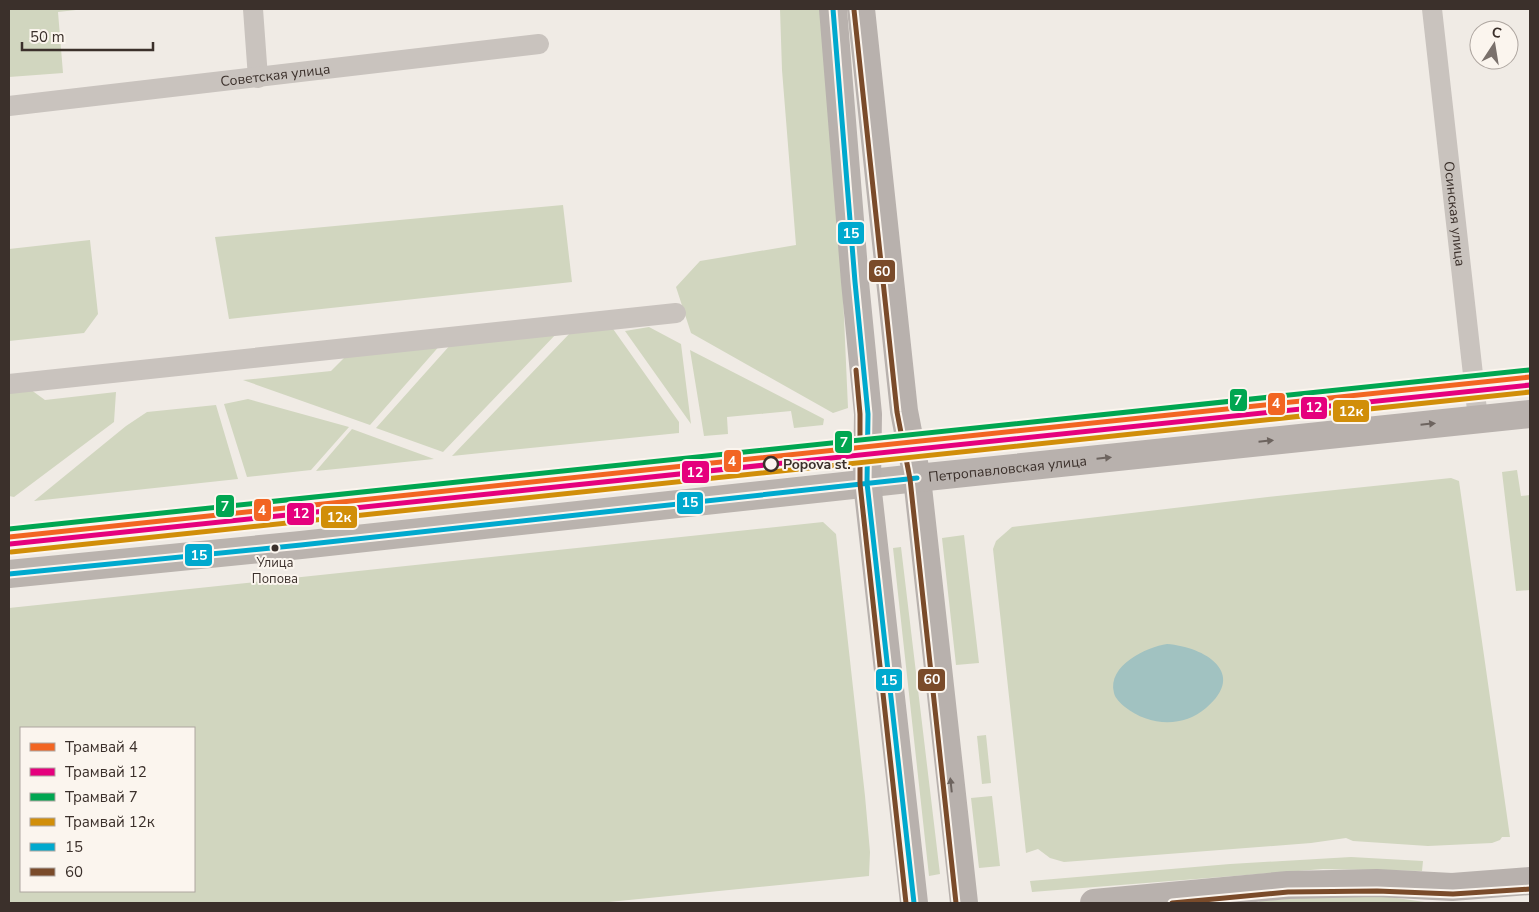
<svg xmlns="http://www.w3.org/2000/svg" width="1539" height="912" viewBox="0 0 1539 912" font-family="'Nunito Sans',sans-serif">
<rect width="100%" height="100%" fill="#f0ebe5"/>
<path fill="#d1d6bf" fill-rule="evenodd" d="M9,9H85L58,12L63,73L9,77Z
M780,9H821L837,159L848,408L833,413L691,333L676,287L700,261L796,245L782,70Z
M563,205L572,282L229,319L215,237Z
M90,240L98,314L84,333L9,341V249Z
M611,326L679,422V433L452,456L572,331Z
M649,327L681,344L691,424L625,331Z
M558,332L443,452L376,428L452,343Z
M442,343L370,425L243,380L331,371L348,354Z
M690,350L824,419L823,425L794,428L791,411L727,417L728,434L704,436Z
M27,387L45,400L116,392L114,422L14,497L9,496V389Z
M248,399L349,427L311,470L247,477L224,404Z
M216,405L238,479L34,501L126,426L147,412Z
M352,429L434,459L316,471Z
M1517,470L1521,496L1530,495V590L1516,591L1502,472Z
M1451,478L1459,481L1510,837H1502L1500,840L1492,843L1428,846L1353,841L1346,838L1311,843L1064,862L1050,858L1038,849L1026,853L993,549L996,541L1012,527L1277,496Z
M823,522L836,534L865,796L870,852L869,876L599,903H9V608ZM21,728H194V891H21Z
M964,535L979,663L956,665L942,538Z
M901,547L940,874L929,876L893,548Z
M986,735L991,783L982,784L977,736Z
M992,796L1000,866L979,868L971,798Z
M1351,857L1423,861L1422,871L1323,869L1032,892L1030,881L1230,864Z
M1330,896H1382L1425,902L1427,903H1260L1259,901Z"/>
<path fill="#a1c2c1" d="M1167,644C1205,647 1248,673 1206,708C1183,728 1149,726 1125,707C1121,704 1115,698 1114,693C1107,665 1147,647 1167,644Z"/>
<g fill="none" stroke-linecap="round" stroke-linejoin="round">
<g stroke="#c9c3be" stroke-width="20">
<path d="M253,9L258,78"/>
<path id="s1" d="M1432,9L1478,419"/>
<path id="s2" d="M9,106L539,44"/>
<path d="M9,384L676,313"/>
</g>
<path stroke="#bab3ae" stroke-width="28" d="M9,574L301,545L917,478"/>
<g stroke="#b8b1ad" stroke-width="28">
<path d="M833,9L855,282L868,414L867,483L914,903"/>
<path d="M861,9L904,411L917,478L964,903"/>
<path id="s3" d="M917,478L1530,414"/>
<path d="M1094,903L1288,885L1377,883L1452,887L1530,881"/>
</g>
<defs>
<path id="bus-1" d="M833,9L855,282L868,414L867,483L914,903
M9,574L301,545L917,478"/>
<path id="bus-2" d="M854,10L897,412L910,479L956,903
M856,370L860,414V484L906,903
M1172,903L1288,892L1377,891L1453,894L1530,889"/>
</defs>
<use href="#bus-1" stroke="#fbf5ee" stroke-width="9"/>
<use href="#bus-2" stroke="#fbf5ee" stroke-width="9"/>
<use href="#bus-1" stroke="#00a9ce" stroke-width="5"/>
<use href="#bus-2" stroke="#7a4b2a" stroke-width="5"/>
<defs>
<path id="tram-1" d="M9,537L1530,377"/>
<path id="tram-2" d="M10,544L1530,385"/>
<path id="tram-3" d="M9,529L1529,370"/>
<path id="tram-4" d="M11,552L1530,392"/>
</defs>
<use href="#tram-1" stroke="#fbf5ee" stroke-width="9"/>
<use href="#tram-2" stroke="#fbf5ee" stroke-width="9"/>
<use href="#tram-3" stroke="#fbf5ee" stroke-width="9"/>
<use href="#tram-4" stroke="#fbf5ee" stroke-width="9"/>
<use href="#tram-1" stroke="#f26522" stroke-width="5"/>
<use href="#tram-2" stroke="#e5007d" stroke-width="5"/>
<use href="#tram-3" stroke="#00a651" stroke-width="5"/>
<use href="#tram-4" stroke="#d18e09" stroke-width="5"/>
</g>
<defs><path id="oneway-solid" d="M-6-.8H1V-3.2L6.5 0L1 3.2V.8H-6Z" transform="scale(1.25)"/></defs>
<g fill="#6d645f">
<use href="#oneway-solid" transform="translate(1428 424) rotate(-6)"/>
<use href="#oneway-solid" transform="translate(1266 441) rotate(-6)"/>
<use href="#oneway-solid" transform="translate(1104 458) rotate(-6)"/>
<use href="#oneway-solid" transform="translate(951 785) rotate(-96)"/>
</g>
<circle fill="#fbf5ee" stroke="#3b302b" stroke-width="2.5" cx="771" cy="464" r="7"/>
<circle fill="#3b302b" stroke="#fbf5ee" stroke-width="2" cx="275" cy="548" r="4.5"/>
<g text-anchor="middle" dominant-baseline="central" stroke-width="4" stroke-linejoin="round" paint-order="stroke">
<g font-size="13" fill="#3b302b" stroke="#fbf5ee">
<text x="275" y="563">Улица<tspan x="275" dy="16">Попова</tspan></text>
</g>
<g font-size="14" fill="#3b302b" stroke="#fbf5ee">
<text stroke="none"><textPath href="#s2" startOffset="268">Советская улица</textPath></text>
<text stroke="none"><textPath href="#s1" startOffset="206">Осинская улица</textPath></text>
<text stroke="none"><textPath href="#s3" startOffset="91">Петропавловская улица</textPath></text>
</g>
<g font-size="14" font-weight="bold" fill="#3b302b" stroke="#fbf5ee" text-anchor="start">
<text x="783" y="464">Popova st.</text>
</g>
</g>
<g stroke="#fbf5ee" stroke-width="2">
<rect x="837" y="221" width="28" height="24" rx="5" fill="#00a9ce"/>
<rect x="868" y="259" width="28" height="24" rx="5" fill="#7a4b2a"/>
<rect x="1229" y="388" width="19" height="24" rx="5" fill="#00a651"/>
<rect x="1267" y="392" width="19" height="24" rx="5" fill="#f26522"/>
<rect x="1300" y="396" width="28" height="24" rx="5" fill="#e5007d"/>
<rect x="1332" y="399" width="38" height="24" rx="5" fill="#d18e09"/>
<rect x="834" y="430" width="19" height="24" rx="5" fill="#00a651"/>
<rect x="723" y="449" width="19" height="24" rx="5" fill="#f26522"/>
<rect x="681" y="460" width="29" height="24" rx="5" fill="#e5007d"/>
<rect x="676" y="491" width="28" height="24" rx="5" fill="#00a9ce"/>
<rect x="215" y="494" width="20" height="24" rx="5" fill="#00a651"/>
<rect x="253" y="498" width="19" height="24" rx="5" fill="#f26522"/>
<rect x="286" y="502" width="29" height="24" rx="5" fill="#e5007d"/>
<rect x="320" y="505" width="38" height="24" rx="5" fill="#d18e09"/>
<rect x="184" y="543" width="29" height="24" rx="5" fill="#00a9ce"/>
<rect x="917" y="668" width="29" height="24" rx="5" fill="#7a4b2a"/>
<rect x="875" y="668" width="28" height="24" rx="5" fill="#00a9ce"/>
</g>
<g font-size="14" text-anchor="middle" font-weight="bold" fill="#fff">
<text x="851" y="238">15</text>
<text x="882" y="276">60</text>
<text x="1238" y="405">7</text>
<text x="1276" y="408">4</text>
<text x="1314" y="412">12</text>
<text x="1351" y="416">12к</text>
<text x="844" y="447">7</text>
<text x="732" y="466">4</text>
<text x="695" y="477">12</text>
<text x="690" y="507">15</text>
<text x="225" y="511">7</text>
<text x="262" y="515">4</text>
<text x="301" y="518">12</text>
<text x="339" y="522">12к</text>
<text x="199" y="560">15</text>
<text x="932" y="684">60</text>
<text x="889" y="685">15</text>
</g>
<rect width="1539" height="912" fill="none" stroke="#3b302b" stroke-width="20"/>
<rect x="20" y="727" width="175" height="165" fill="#fbf5ee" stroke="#aea6a0"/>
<rect x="30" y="743" width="25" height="8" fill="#f26522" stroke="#aea6a0"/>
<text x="65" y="752" font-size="15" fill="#3b302b">Трамвай 4</text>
<rect x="30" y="768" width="25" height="8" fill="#e5007d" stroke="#aea6a0"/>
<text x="65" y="777" font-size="15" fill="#3b302b">Трамвай 12</text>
<rect x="30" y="793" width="25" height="8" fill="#00a651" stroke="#aea6a0"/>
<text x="65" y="802" font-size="15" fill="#3b302b">Трамвай 7</text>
<rect x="30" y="818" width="25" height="8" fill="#d18e09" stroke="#aea6a0"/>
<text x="65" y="827" font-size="15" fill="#3b302b">Трамвай 12к</text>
<rect x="30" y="843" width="25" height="8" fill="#00a9ce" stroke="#aea6a0"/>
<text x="65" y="852" font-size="15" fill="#3b302b">15</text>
<rect x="30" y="868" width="25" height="8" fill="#7a4b2a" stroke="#aea6a0"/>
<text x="65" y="877" font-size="15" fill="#3b302b">60</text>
<g transform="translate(1494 45) rotate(12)"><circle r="24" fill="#fbf5ee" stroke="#aea6a0"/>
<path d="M0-4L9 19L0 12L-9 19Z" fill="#7a716c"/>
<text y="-8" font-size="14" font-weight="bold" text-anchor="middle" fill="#3b302b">С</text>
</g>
<path d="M22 42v8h131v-8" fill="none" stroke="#3b302b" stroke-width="2.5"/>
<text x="30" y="42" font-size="15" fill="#3b302b" stroke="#fbf5ee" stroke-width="4" paint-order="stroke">50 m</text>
</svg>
